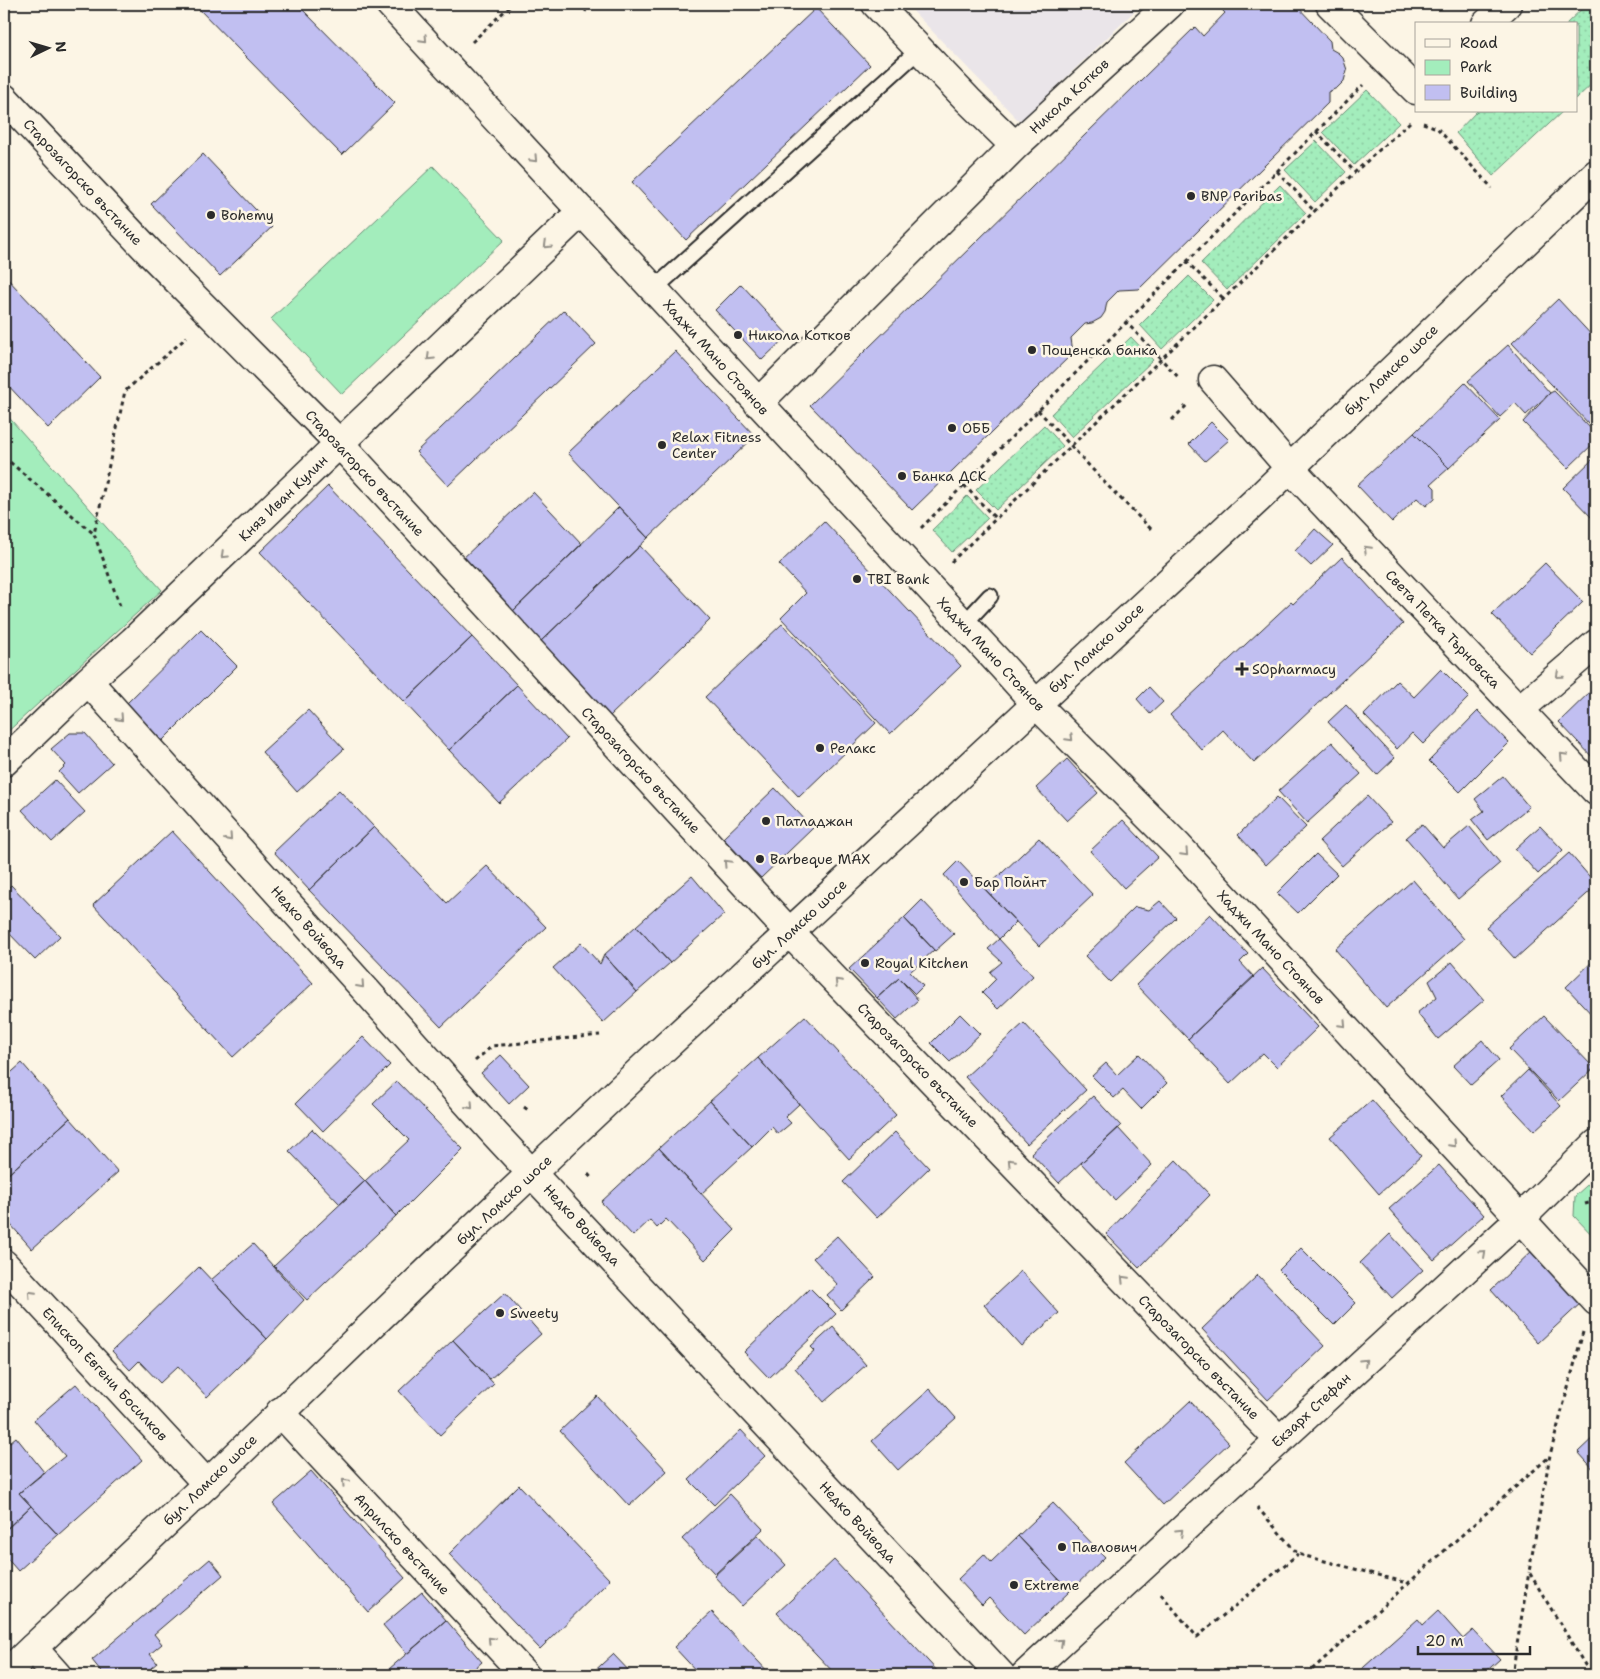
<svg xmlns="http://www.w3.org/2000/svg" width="1600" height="1679" viewBox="0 0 1600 1679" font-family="'Shantell Sans',sans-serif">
<defs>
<pattern id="grass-dots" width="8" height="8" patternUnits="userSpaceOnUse" patternTransform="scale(1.25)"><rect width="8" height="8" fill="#a3edbc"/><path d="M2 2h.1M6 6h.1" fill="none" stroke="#8ccba2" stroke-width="1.8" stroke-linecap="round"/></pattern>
</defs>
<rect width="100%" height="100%" fill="#fcf5e5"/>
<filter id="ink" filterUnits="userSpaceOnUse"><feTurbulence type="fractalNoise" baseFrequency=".02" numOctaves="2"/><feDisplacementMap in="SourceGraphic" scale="10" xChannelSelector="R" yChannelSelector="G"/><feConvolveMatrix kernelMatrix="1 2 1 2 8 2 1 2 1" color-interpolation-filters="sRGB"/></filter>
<g filter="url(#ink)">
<path fill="#eae5e9" d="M906,4H1142L1020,122Z"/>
<path fill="url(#grass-dots)" stroke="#678c74" d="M1587,4H1596V80L1576,99V24H1566Z
M1367,90L1399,123L1354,165L1323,132Z
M1477,111H1563L1493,176L1456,133Z
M1316,141L1346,172L1315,202L1285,170Z
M1280,185L1306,213L1227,290L1201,263Z
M1189,276L1213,300L1162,349L1140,325Z
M1131,337L1153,360L1072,437L1051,414Z
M1044,425L1063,446L996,510L976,490Z
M967,496L988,518L952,552L932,530Z"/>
<path fill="#a3edbc" stroke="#678c74" d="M433,166L504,240L342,394L271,319Z
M4,412L162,590L4,735Z
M1596,1177V1239L1574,1216L1575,1196Z"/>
<path fill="#c1bff1" stroke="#2b2b2b" d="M194,4H297L395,103L342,155Z
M1224,4H1295L1330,41L1331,49L1338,53L1343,58L1347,70L1344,81L1337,88L1328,92V103L1139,289L1119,290L1107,302L1105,312L1101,318L1092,323L1085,324L1071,338L1073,353L912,510L810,405L1195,27L1203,36L1225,13L1220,8Z
M816,8L870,65L686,240L632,182Z
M203,154L272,227L220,276L151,204Z
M4,275L100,377L48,428L4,381Z
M741,284L788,335L762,360L715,310Z
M1558,299L1596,340V422L1591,426L1512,343Z
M564,310L596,344L448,486L416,452Z
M1508,345L1550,393L1526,415L1515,403L1500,417L1468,381Z
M675,351L755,436L648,538L568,453Z
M1465,383L1500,420L1449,468L1414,433Z
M1554,391L1596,434V441L1568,468L1523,422L1550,393Z
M1211,422L1229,440L1205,461L1189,444Z
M1414,433L1449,468L1431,484L1435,488V498L1426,506L1417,498L1392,522L1357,485Z
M1596,456V522L1563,488Z
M328,486L472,637L404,702L260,552Z
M533,492L582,544L511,613L461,560Z
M619,507L648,538L540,642L511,613Z
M824,521L961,666L890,734L781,618L806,593L779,564Z
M1315,529L1333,545L1311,566L1295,551Z
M640,546L710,620L610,716L540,642Z
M1342,557L1403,624L1254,763L1223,730L1202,750L1170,715L1291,602L1293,604Z
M1545,563L1583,602L1530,653L1492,614Z
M782,624L876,723L799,797L705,697Z
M201,630L237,666L160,743L124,706Z
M472,637L517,685L449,750L404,702Z
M1441,669L1469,697L1423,744L1412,733L1397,749L1364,715L1397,681L1414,697Z
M517,685L567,739L499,803L449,750Z
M1596,686V761L1559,722Z
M1149,687L1163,702L1150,714L1137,699Z
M1346,705L1395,758L1377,775L1328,722Z
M308,710L344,749L297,792L262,752Z
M1478,711L1509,743L1460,792L1429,761Z
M70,733H85L112,763L78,793L59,772L66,765L51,749Z
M1332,742L1361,774L1307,823L1278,791Z
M1067,759L1098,793L1067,821L1036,788Z
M1503,776L1529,807L1488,840L1472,820L1484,811L1475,799Z
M55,780L85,812L52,842L22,810Z
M775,788L813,828L761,878L723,838Z
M339,790L374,827L309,890L274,852Z
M1367,796L1391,822L1342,866L1319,841Z
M1277,797L1306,827L1266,865L1238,835Z
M1123,820L1158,857L1124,888L1090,851Z
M1422,824L1443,848L1469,826L1500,863L1458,899L1406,838Z
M1540,826L1563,850L1538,874L1515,849Z
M374,827L447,903L487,866L546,927L441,1027L309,890Z
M172,831L313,983L233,1057L93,905Z
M1039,838L1093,895L1039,946L985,889Z
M1569,853L1596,884V886L1515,959L1486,927Z
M1316,854L1337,874L1298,913L1277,893Z
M958,861L1016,922L999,939L944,875Z
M692,876L724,914L670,963L636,926Z
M1413,880L1464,939L1386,1008L1335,949Z
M11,885L60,936L35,960L4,928V892Z
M922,900L954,934L935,951L904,918Z
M1160,901L1176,918L1110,982L1085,956L1135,907L1149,910Z
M1210,914L1248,954L1240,962L1254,977L1188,1039L1136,985Z
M904,918L934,950L910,972L923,986L915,994L899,978L877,998L849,969Z
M636,926L670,963L637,992L604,955Z
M999,939L1033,976L998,1009L982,993L996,979L990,972L1002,962L988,949Z
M581,943L600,964L604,955L637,992L603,1023L553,968Z
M1596,958V1019L1566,987Z
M1452,962L1484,1000L1438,1039L1417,1013L1437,997L1429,981Z
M1262,968L1318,1027L1277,1067L1263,1053L1230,1084L1188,1039Z
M899,978L918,1000L897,1019L877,998Z
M960,1014L980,1034L950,1062L931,1043Z
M805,1016L896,1115L849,1159L758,1058Z
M1544,1016L1594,1068L1559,1101L1509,1049Z
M1024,1023L1086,1090L1027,1144L965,1077Z
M363,1037L390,1065L323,1131L296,1103Z
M1482,1040L1499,1060L1471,1085L1453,1066Z
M1139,1054L1167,1083L1141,1109L1123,1090L1114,1098L1092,1076L1106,1063L1117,1075Z
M501,1055L529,1085L509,1104L481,1073Z
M758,1058L799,1104L785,1117L791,1123L778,1134L772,1127L752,1147L710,1101Z
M22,1063L70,1118L4,1178V1079Z
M1528,1070L1561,1106L1534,1131L1501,1096Z
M397,1081L463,1149L396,1216L365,1181L409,1140L373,1104Z
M1093,1096L1121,1126L1059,1183L1031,1153Z
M1372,1100L1421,1156L1379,1194L1330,1137Z
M710,1101L752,1147L701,1194L659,1148Z
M70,1118L118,1172L32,1249L4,1217V1178Z
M1118,1128L1152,1165L1115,1200L1081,1163Z
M312,1129L365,1181L340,1204L289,1151Z
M895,1132L929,1168L877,1218L843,1182Z
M659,1148L735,1230L705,1260L666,1219L657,1228L650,1220L633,1236L601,1202Z
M1176,1160L1210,1195L1139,1268L1106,1234Z
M1439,1165L1484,1215L1434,1260L1389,1209Z
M365,1181L396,1216L307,1300L274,1266Z
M1390,1234L1423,1270L1392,1298L1360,1263Z
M837,1236L875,1277L841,1310L827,1295L838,1285L813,1258Z
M253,1244L304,1300L267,1339L211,1280Z
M1301,1248L1356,1303L1334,1325L1279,1270Z
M1535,1248L1583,1301L1538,1343L1491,1290Z
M199,1267L267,1339L207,1397L178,1366L160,1383L139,1361L130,1370L112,1351Z
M1021,1271L1059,1313L1021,1346L984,1305Z
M1258,1275L1325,1346L1268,1400L1202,1329Z
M810,1288L836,1314L769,1378L744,1352Z
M505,1293L541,1334L490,1379L453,1340Z
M4,1296L12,1305L4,1313Z
M833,1327L866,1365L824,1402L795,1368L815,1351L811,1347Z
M453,1340L494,1384L440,1435L399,1391Z
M76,1384L142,1460L58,1535L19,1493L65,1456L34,1420Z
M930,1389L956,1418L898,1470L872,1441Z
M597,1396L667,1471L629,1506L560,1431Z
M1190,1401L1229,1443L1163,1505L1124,1463Z
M741,1430L765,1456L714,1505L689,1480Z
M1596,1435V1472L1578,1452Z
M16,1437L44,1472L19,1493L31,1506L7,1529L4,1525V1447Z
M311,1471L405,1578L368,1612L273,1504Z
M519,1485L610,1580L540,1649L449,1554Z
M730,1494L763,1529L715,1574L682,1539Z
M1053,1503L1105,1557L1070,1591L1018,1536Z
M31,1506L58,1535L18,1571L4,1555V1531Z
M758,1535L786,1565L742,1606L714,1576Z
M1018,1536L1070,1591L1024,1635L989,1598L982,1605L958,1579L984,1554L991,1562Z
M210,1559L223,1575L154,1634L162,1644L150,1654L157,1663L151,1668L158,1675H104L92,1660Z
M834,1560L941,1675H836L777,1613Z
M422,1592L446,1620L407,1654L383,1625Z
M1438,1611L1463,1639L1473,1630L1500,1659L1482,1675H1468L1465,1673L1462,1675H1355L1418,1619L1423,1625Z
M712,1612L771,1675H700L674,1647Z
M446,1620L482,1662L467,1675H382Z
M613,1654L633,1675H590Z"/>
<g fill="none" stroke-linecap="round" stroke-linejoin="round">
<defs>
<path id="lane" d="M654,289L920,49
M963,625L990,596"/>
<path id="street" d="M390,4L1003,667L1036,704L1178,846L1596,1301
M876,4L968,100L1015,146
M1330,4L1416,90
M1486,24L1507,4
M4,98L152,255L340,444L790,933L1279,1440
M1213,380L1289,467L1596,791
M758,403L1015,146L1170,4
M88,681L495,1134L1001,1675
M1520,709L1596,644
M4,762L88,681L133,641L582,211
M4,1264L207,1484
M280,1412L525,1675
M33,1648L57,1675
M1025,1675L1521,1218L1596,1144"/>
<path id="primary" d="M4,1675L207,1484L431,1268L647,1064L1258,499L1596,174"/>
</defs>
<use href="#lane" stroke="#2b2b2b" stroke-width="19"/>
<use href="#street" stroke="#2b2b2b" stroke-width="31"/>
<use href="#primary" stroke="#2b2b2b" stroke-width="31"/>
<path stroke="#2b2b2b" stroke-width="3" stroke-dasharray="4 4" stroke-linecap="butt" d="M570,4L587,11
M472,42L512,4
M1423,123L1437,128L1492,188
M1316,131L1355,172
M1277,171L1315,212
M1186,261L1224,299
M1125,321L1180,379
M1038,410L1106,484L1152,530
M1172,420L1189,403
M4,457L94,534
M964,485L996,519
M921,528L1363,85
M951,562L1355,172L1410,122
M120,606L94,534L125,391L187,337
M475,1061L492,1046L600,1035
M524,1107L528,1110
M588,1174L593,1180
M1585,1204L1596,1201
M1583,1332L1550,1455L1529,1572L1591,1675
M1257,1507L1298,1554L1408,1583
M1161,1594L1197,1637L1298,1554
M1306,1675L1550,1456
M1512,1675L1529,1572"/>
<use href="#lane" stroke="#fcf5e5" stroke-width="15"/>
<use href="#street" stroke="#fcf5e5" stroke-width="28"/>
<use href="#primary" stroke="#fcf5e5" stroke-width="28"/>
</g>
<defs><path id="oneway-chevron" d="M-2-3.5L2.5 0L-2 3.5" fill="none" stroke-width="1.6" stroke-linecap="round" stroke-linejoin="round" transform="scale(1.25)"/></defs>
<g stroke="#949088">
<use href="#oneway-chevron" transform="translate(424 39) rotate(47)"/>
<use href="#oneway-chevron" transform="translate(534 159) rotate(47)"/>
<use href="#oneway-chevron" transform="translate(547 245) rotate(136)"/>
<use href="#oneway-chevron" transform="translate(430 357) rotate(136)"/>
<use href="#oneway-chevron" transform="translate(1367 549) rotate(-134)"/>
<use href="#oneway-chevron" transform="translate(224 555) rotate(136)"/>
<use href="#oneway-chevron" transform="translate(1559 675) rotate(139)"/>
<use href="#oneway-chevron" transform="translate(120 718) rotate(48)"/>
<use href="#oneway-chevron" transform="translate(1070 738) rotate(45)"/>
<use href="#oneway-chevron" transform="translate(1563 756) rotate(-133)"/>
<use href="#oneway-chevron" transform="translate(229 838) rotate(48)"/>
<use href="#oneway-chevron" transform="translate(1185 853) rotate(47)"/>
<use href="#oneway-chevron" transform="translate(727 863) rotate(-133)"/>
<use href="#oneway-chevron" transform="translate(838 982) rotate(-134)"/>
<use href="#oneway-chevron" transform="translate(361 985) rotate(48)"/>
<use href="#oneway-chevron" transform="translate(1343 1024) rotate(47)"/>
<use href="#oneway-chevron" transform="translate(470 1106) rotate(48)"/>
<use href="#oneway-chevron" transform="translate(1453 1144) rotate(47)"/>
<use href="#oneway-chevron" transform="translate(1011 1162) rotate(-134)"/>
<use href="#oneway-chevron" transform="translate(1483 1253) rotate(-42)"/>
<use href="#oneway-chevron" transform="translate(1124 1279) rotate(-134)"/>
<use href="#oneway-chevron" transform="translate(31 1294) rotate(-133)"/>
<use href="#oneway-chevron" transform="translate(1364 1362) rotate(-43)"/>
<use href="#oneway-chevron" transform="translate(345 1482) rotate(-133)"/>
<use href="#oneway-chevron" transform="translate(1180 1532) rotate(-43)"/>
<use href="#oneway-chevron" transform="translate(491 1640) rotate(-133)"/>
<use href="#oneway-chevron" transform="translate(1060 1642) rotate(-43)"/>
</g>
</g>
<g fill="#2b2b2b" stroke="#fcf5e5" stroke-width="2">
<circle cx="1191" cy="196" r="5"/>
<circle cx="211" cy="215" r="5"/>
<circle cx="738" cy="335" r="5"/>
<circle cx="1032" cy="350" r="5"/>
<circle cx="952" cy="428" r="5"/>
<circle cx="662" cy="445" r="5"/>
<circle cx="902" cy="476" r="5"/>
<circle cx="857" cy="579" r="5"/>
<path d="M1239.5 661.5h5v5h5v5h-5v5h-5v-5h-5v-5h5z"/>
<circle cx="820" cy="748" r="5"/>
<circle cx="766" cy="821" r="5"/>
<circle cx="760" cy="859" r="5"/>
<circle cx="964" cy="882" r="5"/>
<circle cx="865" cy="963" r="5"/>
<circle cx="500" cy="1313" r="5"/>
<circle cx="1062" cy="1547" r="5"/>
<circle cx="1014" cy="1585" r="5"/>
</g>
<g text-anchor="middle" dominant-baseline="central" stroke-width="5" stroke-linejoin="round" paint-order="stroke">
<g font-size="14" fill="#2b2b2b" stroke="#fcf5e5">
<text transform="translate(1069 96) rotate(-43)">Никола Котков</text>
<text transform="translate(83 182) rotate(47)">Старозагорско въстание</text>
<text transform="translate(716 357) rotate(48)">Хаджи Мано Стоянов</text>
<text transform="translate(1391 370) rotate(-44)">бул. Ломско шосе</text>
<text transform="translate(365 473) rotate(47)">Старозагорско въстание</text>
<text transform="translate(283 498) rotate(-44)">Княз Иван Кулин</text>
<text transform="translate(1443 629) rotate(46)">Света Петка Търновска</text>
<text transform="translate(1096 648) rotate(-43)">бул. Ломско шосе</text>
<text transform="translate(991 654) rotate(47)">Хаджи Мано Стоянов</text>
<text transform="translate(641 770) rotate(47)">Старозагорско въстание</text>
<text transform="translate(799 924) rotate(-43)">бул. Ломско шосе</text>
<text transform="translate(309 927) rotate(48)">Недко Войвода</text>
<text transform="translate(1271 947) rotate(47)">Хаджи Мано Стоянов</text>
<text transform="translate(918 1065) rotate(46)">Старозагорско въстание</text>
<text transform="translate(504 1200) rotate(-43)">бул. Ломско шосе</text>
<text transform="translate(582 1225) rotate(47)">Недко Войвода</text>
<text transform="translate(1199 1357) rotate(46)">Старозагорско въстание</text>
<text transform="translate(105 1374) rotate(47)">Епископ Евгени Босилков</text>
<text transform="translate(1311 1410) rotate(-43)">Екзарх Стефан</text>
<text transform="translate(210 1480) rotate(-44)">бул. Ломско шосе</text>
<text transform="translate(858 1522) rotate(47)">Недко Войвода</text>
<text transform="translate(402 1544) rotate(47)">Априлско въстание</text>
</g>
<g font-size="14" fill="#2b2b2b" stroke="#fcf5e5" text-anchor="start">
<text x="1201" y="196">BNP Paribas</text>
<text x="221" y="215">Bohemy</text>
<text x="748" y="335">Никола Котков</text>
<text x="1042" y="350">Пощенска банка</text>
<text x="962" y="428">ОББ</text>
<text x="672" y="437">Relax Fitness<tspan x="672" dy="16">Center</tspan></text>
<text x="912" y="476">Банка ДСК</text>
<text x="867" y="579">TBI Bank</text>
<text x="1252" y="669">SOpharmacy</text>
<text x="830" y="748">Релакс</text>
<text x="776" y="821">Патладжан</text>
<text x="770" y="859">Barbeque MAX</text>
<text x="974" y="882">Бар Пойнт</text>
<text x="875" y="963">Royal Kitchen</text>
<text x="510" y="1313">Sweety</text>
<text x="1072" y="1547">Павлович</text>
<text x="1024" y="1585">Extreme</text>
</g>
</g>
<rect width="1600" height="1679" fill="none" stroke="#fcf5e5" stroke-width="20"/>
<rect x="10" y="10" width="1580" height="1659" fill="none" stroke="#2b2b2b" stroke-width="2" filter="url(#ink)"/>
<rect x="1415" y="22" width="162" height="90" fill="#fcf5e5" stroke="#a8a49b"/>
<rect x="1425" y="39" width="25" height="8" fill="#fcf5e5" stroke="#a8a49b"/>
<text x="1460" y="48" font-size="15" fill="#2b2b2b">Road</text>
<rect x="1425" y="60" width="25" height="15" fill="#a3edbc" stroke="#a8a49b"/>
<text x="1460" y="72" font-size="15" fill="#2b2b2b">Park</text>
<rect x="1425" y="85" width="25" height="15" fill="#c1bff1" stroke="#a8a49b"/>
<text x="1460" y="98" font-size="15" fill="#2b2b2b">Building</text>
<g transform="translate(48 48) rotate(85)" stroke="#fcf5e5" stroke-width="4" paint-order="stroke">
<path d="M0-4L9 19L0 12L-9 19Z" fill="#2b2b2b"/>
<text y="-8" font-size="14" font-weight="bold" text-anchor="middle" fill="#2b2b2b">N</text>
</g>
<path d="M1418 1646v8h112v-8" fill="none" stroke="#2b2b2b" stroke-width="2.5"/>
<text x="1425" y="1646" font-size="15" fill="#2b2b2b" stroke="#fcf5e5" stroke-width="4" paint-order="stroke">20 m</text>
</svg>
